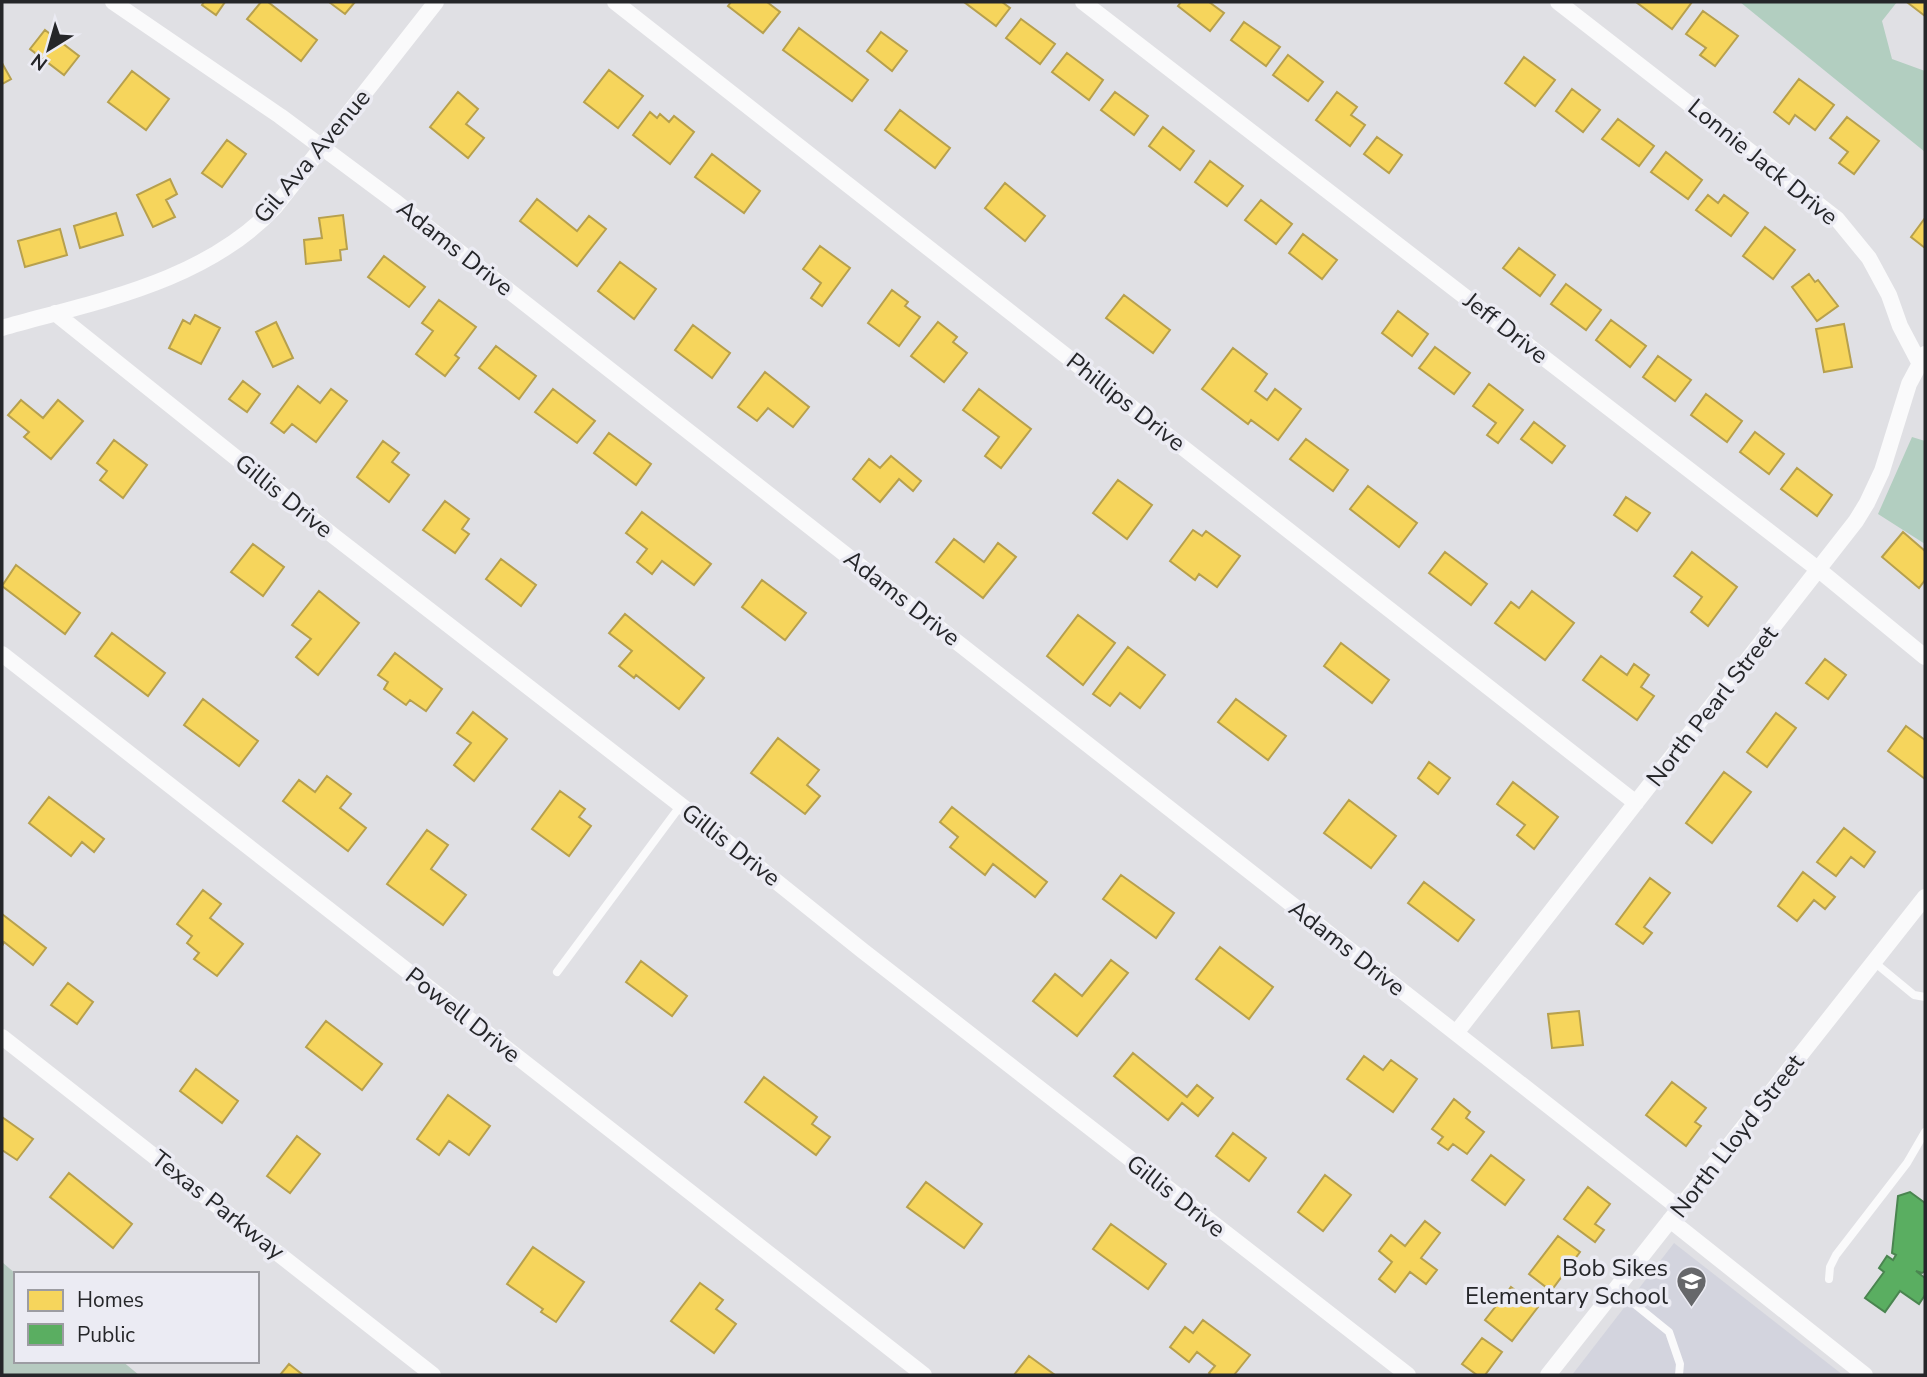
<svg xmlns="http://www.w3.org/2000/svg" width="1927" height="1377" viewBox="0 0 1927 1377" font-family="'Nunito Sans',sans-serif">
<rect width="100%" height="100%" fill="#e0e0e4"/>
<path fill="#d3d4de" d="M1674,1243L1843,1375H1572Z"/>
<path fill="#b6cac0" d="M2,1262L16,1274V1361H122L139,1375H2Z"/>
<path fill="#b2cec0" d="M1740,2H1897L1882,21L1892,59L1925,71V152Z
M1912,437L1925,441V544L1878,514Z"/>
<path fill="#f6d55c" stroke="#b7a04d" stroke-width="2" d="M204,2H225L216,15L202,5Z
M261,2H268L317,40L301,61L247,19Z
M329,2H355L345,14Z
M731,2H767L780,12L763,33L728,6Z
M964,2H1002L1010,8L996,26Z
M1181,2H1209L1224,13L1210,31L1178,6Z
M1636,2H1692L1672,29Z
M1909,2H1925V16L1908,3Z
M1703,11L1738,36L1715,66L1700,55L1706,48L1686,34Z
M1021,19L1055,44L1040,64L1006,38Z
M1244,22L1280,47L1266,66L1231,40Z
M799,28L868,80L852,101L783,50Z
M45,30L79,56L64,75L30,49Z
M881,32L907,51L892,71L867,51Z
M1067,53L1103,80L1089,100L1052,72Z
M1288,55L1323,82L1308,101L1273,75Z
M1524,57L1555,80L1535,106L1505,83Z
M2,63L11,79L2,84Z
M609,70L643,96L618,128L584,102Z
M132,71L169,99L146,130L108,102Z
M1799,79L1834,105L1815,130L1795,115L1789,124L1774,112Z
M1572,89L1600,110L1583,132L1556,111Z
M458,92L478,109L466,124L484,138L468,158L430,127Z
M1115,92L1148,116L1134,135L1101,110Z
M1337,92L1357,107L1351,115L1365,125L1350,146L1316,120Z
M900,110L950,148L935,168L885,130Z
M650,112L657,118L660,114L669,122L674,116L694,132L670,164L633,135Z
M1847,117L1879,141L1854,174L1839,163L1848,152L1830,138Z
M1618,119L1654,146L1639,166L1602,139Z
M1163,127L1194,151L1180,170L1149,146Z
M1377,137L1402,155L1389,173L1364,154Z
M227,140L246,154L222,187L202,173Z
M1666,152L1702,180L1688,199L1651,172Z
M712,154L760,191L744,213L695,177Z
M1210,161L1243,186L1227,206L1195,182Z
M170,179L177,194L166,200L175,217L153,227L137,195Z
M1005,183L1045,216L1025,241L985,208Z
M1708,195L1718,203L1724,195L1748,213L1731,236L1696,210Z
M537,199L577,231L589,216L606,229L577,266L520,221Z
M1261,200L1292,224L1276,244L1245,220Z
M116,213L123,235L80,248L74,226Z
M343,215L347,249L340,250L341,260L306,264L304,240L322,238L319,218Z
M1925,218V248L1911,237Z
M1765,227L1795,250L1773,279L1743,256Z
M60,229L67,255L25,267L18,241Z
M1303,234L1337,260L1322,279L1289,253Z
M820,246L850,268L822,306L811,298L821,283L803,269Z
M1519,248L1555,275L1540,296L1503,268Z
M384,256L425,287L409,307L368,277Z
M620,262L656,289L634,319L598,291Z
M1809,274L1815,282L1818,280L1838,306L1817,321L1792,287Z
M1566,284L1601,310L1586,330L1551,304Z
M892,290L908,302L905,306L920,317L899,346L868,323Z
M1124,295L1170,330L1153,353L1106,318Z
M439,300L476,327L455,355L459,358L445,376L416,354L433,331L422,323Z
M1398,311L1428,334L1412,356L1382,333Z
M195,315L220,328L201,364L169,348L183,320L190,324Z
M1611,320L1646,346L1630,367L1596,340Z
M276,322L293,358L273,367L256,332Z
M938,322L957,337L953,342L967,353L944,382L911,356Z
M1844,324L1852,367L1824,372L1816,329Z
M693,325L730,353L712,378L675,350Z
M496,346L536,376L519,399L479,368Z
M1435,347L1470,373L1454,394L1419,368Z
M1233,348L1267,374L1255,391L1267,400L1275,389L1301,409L1278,440L1251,420L1248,424L1202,389Z
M1658,356L1691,380L1675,401L1643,377Z
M765,372L809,407L793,427L768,408L757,421L738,407Z
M243,381L260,394L247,412L229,399Z
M1489,384L1523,410L1498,443L1487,435L1496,423L1473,406Z
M298,386L320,403L331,389L347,401L316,442L292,424L284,433L271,423Z
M553,389L595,421L577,443L535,412Z
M979,389L1031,429L1001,468L985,456L999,437L963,410Z
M1706,394L1742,421L1727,442L1691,415Z
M21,400L43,418L58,400L83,421L51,459L24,437L29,432L8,415Z
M1534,422L1565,446L1552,463L1521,439Z
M1755,432L1784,454L1769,474L1740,452Z
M609,433L651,464L636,485L594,453Z
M1306,439L1348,470L1333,491L1290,459Z
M114,440L147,465L123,498L100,480L107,471L97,463Z
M383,441L399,453L392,462L409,475L389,502L357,477Z
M891,456L921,481L913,491L899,479L880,502L853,479L869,459L880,468Z
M1797,468L1832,495L1817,516L1781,489Z
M1118,480L1152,505L1127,539L1093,513Z
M1368,486L1417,523L1399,547L1350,509Z
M1626,497L1650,513L1637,531L1614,515Z
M445,501L469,519L462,529L469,534L455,553L423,530Z
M642,512L711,564L694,585L662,561L652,574L637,562L647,549L626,533Z
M1193,530L1202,536L1206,531L1240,556L1217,587L1199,574L1195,580L1170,561Z
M1903,532L1925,551V580L1919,588L1882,557Z
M954,539L984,562L998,543L1016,557L983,598L936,562Z
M253,544L284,567L263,596L231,572Z
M1445,552L1487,584L1471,605L1429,573Z
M1692,552L1737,587L1708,626L1691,612L1702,597L1674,576Z
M501,559L536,585L521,606L486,579Z
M16,565L80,613L65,634L2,586Z
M762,580L806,613L785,640L742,607Z
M319,591L359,623L318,675L296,657L311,639L292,625Z
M1532,591L1574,623L1545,660L1495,623L1511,602L1519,608Z
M625,614L704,678L679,709L636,675L634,678L619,666L632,651L609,633Z
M1078,615L1115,643L1083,685L1047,656Z
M112,633L165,673L148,696L95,656Z
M1341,643L1389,680L1372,703L1324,666Z
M1128,647L1165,675L1140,708L1120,693L1110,706L1093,694Z
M395,653L442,689L426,711L410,700L406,705L384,689L388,682L378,675Z
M1601,656L1627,675L1634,664L1649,675L1641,687L1654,696L1637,720L1583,680Z
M1825,659L1846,675L1828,699L1806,683Z
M203,699L258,741L239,766L184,725Z
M1236,699L1286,736L1268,760L1218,722Z
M473,712L507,739L474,781L454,765L471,743L457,733Z
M1776,713L1796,728L1767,767L1747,752Z
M1906,726L1925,740V779L1888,751Z
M778,738L819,770L807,785L820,796L805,814L751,773Z
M1429,762L1450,778L1438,794L1418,778Z
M1724,772L1751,792L1712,843L1686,823Z
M327,776L351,794L340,808L366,828L348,851L283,801L299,780L315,792Z
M1513,782L1558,817L1534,849L1517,835L1525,825L1497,804Z
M560,791L585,809L579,817L591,826L569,856L532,829Z
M49,797L104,839L94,852L82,842L71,856L29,823Z
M1349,800L1396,836L1371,868L1324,833Z
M952,807L1047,882L1035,897L993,864L985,875L950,847L958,837L940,822Z
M1844,828L1875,852L1864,867L1851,857L1836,876L1817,862Z
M427,830L448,845L431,869L466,895L443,925L387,884Z
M1803,872L1835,897L1825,909L1814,900L1797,921L1778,906Z
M1121,875L1174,913L1156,938L1103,899Z
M1650,878L1670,893L1644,927L1652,933L1643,944L1616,924Z
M1424,882L1474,920L1458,941L1408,903Z
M203,890L221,904L210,918L243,944L217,976L194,959L199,953L187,943L192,936L177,924Z
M2,914L46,948L33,965L4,942L2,946Z
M1220,947L1273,987L1249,1019L1196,979Z
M1111,960L1128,973L1077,1036L1033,1001L1055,974L1082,996Z
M641,961L687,996L672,1016L626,982Z
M68,983L93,1002L77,1024L51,1005Z
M1579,1011L1583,1045L1552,1048L1548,1014Z
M326,1021L382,1064L362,1090L306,1047Z
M1133,1053L1187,1097L1197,1085L1213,1098L1198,1116L1182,1103L1168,1120L1114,1076Z
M1364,1056L1383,1070L1391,1060L1417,1079L1393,1112L1347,1079Z
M196,1069L238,1101L222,1123L180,1091Z
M764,1077L817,1117L812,1124L830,1137L816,1155L745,1102Z
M1672,1082L1706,1108L1695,1122L1701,1126L1686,1146L1646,1115Z
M448,1095L490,1126L469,1155L449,1141L439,1155L417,1139Z
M1454,1099L1470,1112L1466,1118L1484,1132L1467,1154L1453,1144L1448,1150L1438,1143L1443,1137L1432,1129Z
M2,1117L33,1139L17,1160L2,1150Z
M1233,1133L1266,1158L1249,1181L1216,1156Z
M297,1136L320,1154L290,1193L267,1176Z
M1491,1155L1524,1180L1505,1205L1472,1180Z
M69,1173L132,1224L113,1248L50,1197Z
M1325,1175L1351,1195L1323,1231L1298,1212Z
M926,1182L982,1224L964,1248L907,1207Z
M1588,1187L1610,1204L1595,1224L1604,1230L1595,1242L1564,1219Z
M1425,1221L1440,1233L1421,1258L1437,1270L1426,1284L1410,1272L1395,1292L1379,1279L1392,1262L1379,1251L1391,1235L1405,1246Z
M1111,1224L1166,1264L1148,1289L1093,1249Z
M1558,1236L1580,1252L1551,1291L1529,1274Z
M533,1247L584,1282L556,1322L541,1312L543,1309L507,1284Z
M700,1283L723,1300L716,1309L736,1324L714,1353L671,1321Z
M1511,1287L1538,1307L1512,1341L1485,1320Z
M1203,1320L1250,1355L1234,1375H1211L1209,1373L1215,1366L1197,1352L1189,1362L1170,1347L1185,1327L1193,1333Z
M1482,1338L1502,1352L1485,1375H1477L1462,1364Z
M1029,1356L1055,1375H1014Z
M289,1364L303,1375H280Z"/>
<path fill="#5aae61" stroke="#4a8550" stroke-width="2" d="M1910,1192L1925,1203V1271L1922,1273L1916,1271L1925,1278V1295L1919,1304L1900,1291L1885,1312L1865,1298L1884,1272L1879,1268L1887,1256L1893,1260L1896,1255L1892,1253L1898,1196Z"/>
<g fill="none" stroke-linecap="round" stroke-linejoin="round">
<path stroke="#fafafb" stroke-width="8" d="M1874,962L1914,995L1925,997
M557,972L681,805
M1829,1279L1830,1267L1836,1255L1907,1163L1925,1132
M1616,1289L1669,1332L1680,1364L1679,1375"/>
<path stroke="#fafafb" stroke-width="16" d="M113,2L280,116L397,203L1679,1208
M615,2L1636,803
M1083,2L1819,570L1925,657
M1558,2L1837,219L1869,258L1889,295L1900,326L1920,364
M55,313L335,537L696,817L863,951L1408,1375
M2,328C97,301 205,282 275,207L436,2
M2,654L924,1375
M1456,1033L1856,521L1867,503L1882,471L1909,384L1925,354
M2,1037L433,1375
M1670,1220L1865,1375
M1548,1375L1925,897"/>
</g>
<defs>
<symbol id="school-pin" viewBox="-11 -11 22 30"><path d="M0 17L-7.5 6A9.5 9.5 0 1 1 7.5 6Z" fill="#66676a" stroke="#ebebf3"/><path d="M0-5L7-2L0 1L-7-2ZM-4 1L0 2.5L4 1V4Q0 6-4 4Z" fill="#fff"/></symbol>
</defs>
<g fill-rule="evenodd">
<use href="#school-pin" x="1674" y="1264" width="35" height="47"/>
</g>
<g text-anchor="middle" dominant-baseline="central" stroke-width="7" stroke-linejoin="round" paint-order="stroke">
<g font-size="24" fill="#252629" stroke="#ebebf3">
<text transform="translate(312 156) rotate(-50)">Gil Ava Avenue</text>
<text transform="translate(1763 162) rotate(39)">Lonnie Jack Drive</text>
<text transform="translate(455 248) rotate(38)">Adams Drive</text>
<text transform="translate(1506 328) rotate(38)">Jeff Drive</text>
<text transform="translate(1126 402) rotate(38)">Phillips Drive</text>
<text transform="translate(284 496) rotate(39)">Gillis Drive</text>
<text transform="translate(902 598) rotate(38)">Adams Drive</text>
<text transform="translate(1712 706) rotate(-52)">North Pearl Street</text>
<text transform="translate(731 845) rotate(38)">Gillis Drive</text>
<text transform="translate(1347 948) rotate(38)">Adams Drive</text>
<text transform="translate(463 1015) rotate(38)">Powell Drive</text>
<text transform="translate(1737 1136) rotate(-52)">North Lloyd Street</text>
<text transform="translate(1176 1196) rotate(38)">Gillis Drive</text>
<text transform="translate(218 1205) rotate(38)">Texas Parkway</text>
</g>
<g font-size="24" fill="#252629" stroke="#ebebf3" text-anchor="end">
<text x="1668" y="1268">Bob Sikes<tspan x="1668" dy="28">Elementary School</tspan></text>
</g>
</g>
<rect width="1927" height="1377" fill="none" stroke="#252629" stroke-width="7"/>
<rect x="14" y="1272" width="245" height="91" fill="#ebebf3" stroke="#9c9ca2" stroke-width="2"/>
<rect x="28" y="1290" width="35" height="21" fill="#f6d55c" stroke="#9c9ca2" stroke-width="2"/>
<text x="77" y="1307" font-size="21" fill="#252629">Homes</text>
<rect x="28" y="1324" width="35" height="21" fill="#5aae61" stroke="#9c9ca2" stroke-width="2"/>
<text x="77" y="1342" font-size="21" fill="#252629">Public</text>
<g transform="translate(49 49) rotate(217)" stroke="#ebebf3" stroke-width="5" paint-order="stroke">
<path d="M0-5L12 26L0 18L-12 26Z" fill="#252629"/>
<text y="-10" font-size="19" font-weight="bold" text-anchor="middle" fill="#252629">N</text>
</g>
</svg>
